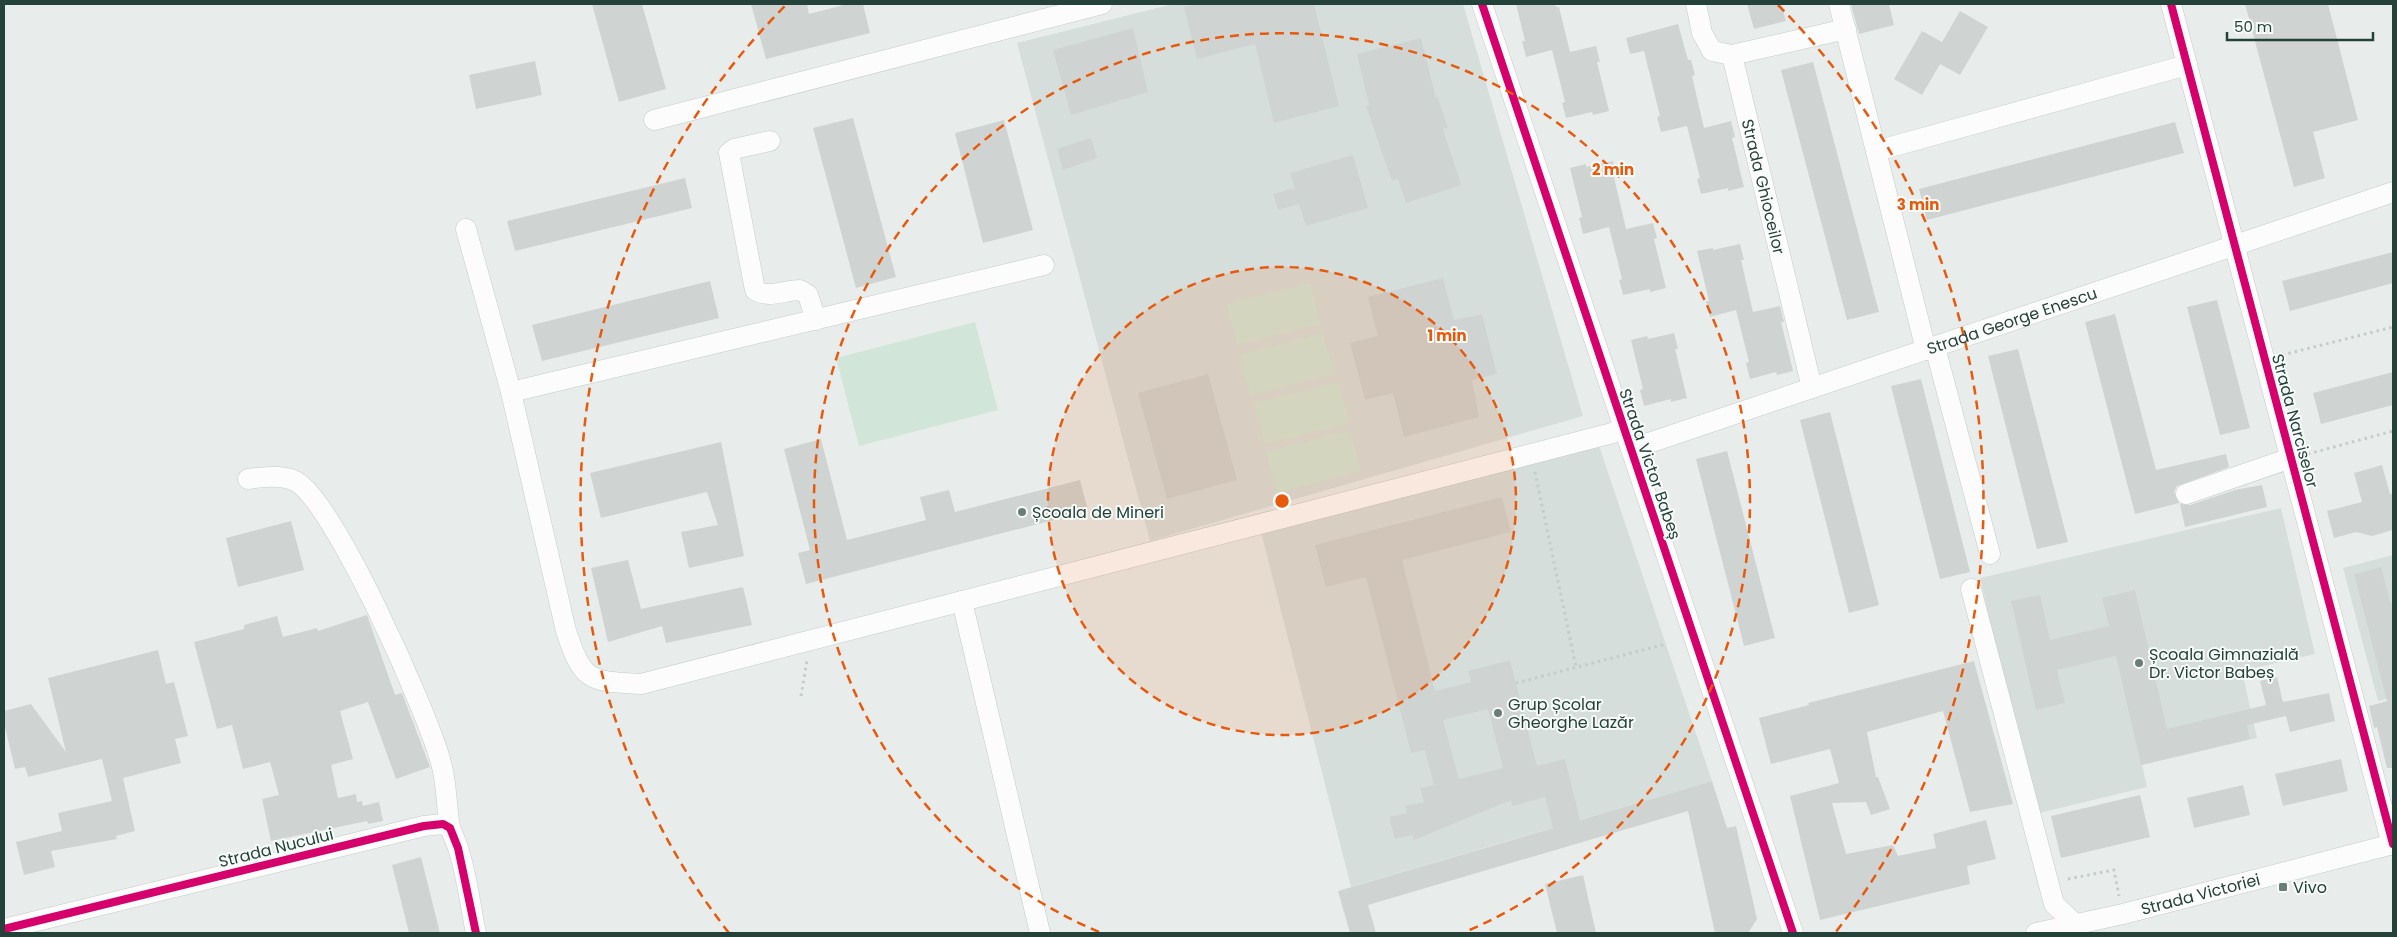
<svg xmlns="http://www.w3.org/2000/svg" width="2397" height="937" viewBox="0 0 2397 937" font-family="Poppins,sans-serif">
<rect width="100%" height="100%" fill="#e8edeb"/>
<path fill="#d6dedb" d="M1173,4H1463L1583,416L1150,541L1017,43Z
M1593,428L1712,781L1351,887L1257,516Z
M2281,508L2315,654L2242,671L2257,738L2142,765L2147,787L2035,814L1980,578Z
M2393,555V697L2378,701L2343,568Z"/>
<path fill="#d1e6d8" d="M1310,283L1321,324L1237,345L1226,304Z
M975,322L998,410L859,446L836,358Z
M1323,333L1334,374L1250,395L1240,354Z
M1339,382L1349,423L1265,444L1254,403Z
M1350,430L1361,471L1277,493L1266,452Z"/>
<path fill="#cfd4d2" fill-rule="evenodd" d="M592,4H642L666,89L619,102Z
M751,4H807L809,14L847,4H863L870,33L766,59Z
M1198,4H1314L1339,106L1274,123L1255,44L1197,59L1184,7Z
M1516,4H1555L1556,7H1559L1570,52L1596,46L1600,62H1597L1609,111L1593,115L1592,112L1566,118L1562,103L1565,102L1552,50L1526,57L1522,41H1525Z
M1747,4H1781L1786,21L1754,29Z
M1851,4H1889L1894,25L1859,34Z
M2245,4H2328L2358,120L2313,132L2325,178L2294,187Z
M1960,11L1988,27L1960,75L1940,64L1922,95L1894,79L1922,31L1942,42Z
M1678,24L1688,60H1691L1695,75L1692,76L1704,128L1731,121L1735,137L1732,138L1744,187L1728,191V188L1701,194L1697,179L1700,178L1687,126L1661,132L1657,117L1660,116L1644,51L1630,54L1626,38Z
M1133,28L1148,92L1071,115L1053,50Z
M1421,38L1436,98H1438L1448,128L1443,129L1461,185L1406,203L1398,179L1392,181L1366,106L1369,105L1357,54Z
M535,61L542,95L476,109L469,75Z
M1813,62L1879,312L1847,320L1781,70Z
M853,118L896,277L856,288L813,128Z
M1004,120L1033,230L983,243L955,133Z
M2175,122L2184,153L1927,220L1919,189Z
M1091,138L1097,158L1063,170L1057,149Z
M1353,155L1368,208L1306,226L1299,204L1278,210L1273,194L1295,188L1290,173Z
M1613,161L1617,176L1614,177L1626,229L1653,223L1657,238L1654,239L1666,288L1650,292V289L1623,295L1619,280L1622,279L1609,227L1583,234L1579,218L1582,217L1570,168L1586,164V167Z
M685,178L692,208L515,251L507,221Z
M1740,244L1744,260H1741L1753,312L1780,306L1784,322H1781L1793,371L1777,375L1776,372L1750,379L1746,363L1749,362L1736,310L1710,317L1706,301H1709L1697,251L1713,248V250Z
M2393,252V283L2290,311L2282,281Z
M1443,278L1454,320L1482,314L1497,374L1472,380L1479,417L1404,437L1393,393L1365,400L1350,343L1378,336L1368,297Z
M710,281L719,318L542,361L532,325Z
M2217,300L2250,428L2220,435L2187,307Z
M2115,314L2156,470L2226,454L2229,467L2177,486L2174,492L2179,503L2135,514L2085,322Z
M1674,333L1678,349H1675L1687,398L1671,402V399L1644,406L1640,390L1643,389L1631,340L1647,336L1648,339Z
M2018,349L2068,542L2037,549L1988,356Z
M2393,372V405L2321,424L2313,393Z
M1208,374L1237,480L1167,499L1138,393Z
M1921,379L1970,572L1940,579L1891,386Z
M1830,412L1879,605L1849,613L1800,420Z
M821,439L847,540L926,520L920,497L949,490L955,512L1080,480L1088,511L806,584L798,553L810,550L784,449Z
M721,442L744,556L689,568L681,532L718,525L707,492L601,518L590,473Z
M1727,451L1775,638L1744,646L1696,459Z
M2382,465L2390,494H2393V530L2372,536L2356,532L2334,538L2327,511L2362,502L2354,473Z
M2262,485L2267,507L2185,527L2180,504L2190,505L2235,490Z
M1502,497L1511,532L1402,560L1435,691L1471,682L1468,671L1510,660L1537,766L1565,759L1580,820L1712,781L1727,828L1736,826L1757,919L1748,933H1715L1688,811L1368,905L1376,933H1350L1338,891L1553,828L1545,797L1512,806L1511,800L1414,840L1412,835L1395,839L1389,817L1407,813L1405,806L1424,802L1420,788L1434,785L1425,750L1411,753L1366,577L1326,587L1315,545ZM1488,709L1503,768L1459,779L1443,720Z
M291,521L304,570L238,587L226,538Z
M628,560L641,609L743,587L752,625L666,643L662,626L608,642L591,568Z
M2381,567L2391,604L2393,603V768H2387L2377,727L2374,728L2369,706L2387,701L2354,574Z
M2135,590L2167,729L2266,705L2260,681L2277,677L2283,702L2329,693L2335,721L2290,732L2286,716L2247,725L2250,739L2141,765L2116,656L2057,670L2065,703L2036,710L2011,601L2040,595L2050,640L2109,626L2102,598Z
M367,615L395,695L402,693L430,767L396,779L368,702L340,711L353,759L331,765L338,798L356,794L357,802L362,801L363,806L379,802L383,821L368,824L367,821L271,841L262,799L279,795L270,762L243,769L232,725L217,729L194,642L244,629V625L277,616L283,637L317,628L318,631Z
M158,650L166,684L174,682L188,736L175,739L181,763L123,778L135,831L116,836L117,839L51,851L55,867L24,875L16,842L62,831L58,813L112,801L102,759L28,777L25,767L15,769L4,723V711L31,704L66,752L48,678Z
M1974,661L2013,804L1970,812L1943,711L1867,732L1876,777H1878L1890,809L1871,815L1866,802L1832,803L1846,854L1893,845L1898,856L1936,848L1933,834L1986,820L1996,859L1967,866L1970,884L1820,920L1790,796L1839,783L1830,749L1771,764L1759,718L1809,705L1808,703Z
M2341,759L2348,791L2283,806L2275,774Z
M2243,785L2250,815L2194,828L2187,798Z
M2140,795L2150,837L2061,858L2051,816Z
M421,857L440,933H409L392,865Z
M1583,875L1596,933H1557L1545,884Z"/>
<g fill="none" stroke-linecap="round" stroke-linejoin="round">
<defs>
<g id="minor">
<path d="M1482,4L1793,933"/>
<path id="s1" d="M1696,4L1702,33L1712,51L1732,55L1812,388"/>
<path d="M1839,4L1926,350"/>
<path d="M2171,4L2392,845"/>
<path d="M1732,55L1846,29"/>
<path d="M654,120L1102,4"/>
<path d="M770,141L734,149L729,153L755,290C769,299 784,290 800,290L808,295L816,320"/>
<path d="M1876,151L2187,65"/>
<path d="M466,229L511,392L566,631C583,682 589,681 641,684L1624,430"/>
<path d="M1935,347L1990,554"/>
<path d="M511,392L1044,265"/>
<path id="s2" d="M1631,449L2393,192"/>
<path d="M248,479C263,477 279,475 293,480C331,493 430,718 441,763C447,783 446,806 450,827C452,834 456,841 458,848C467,875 470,905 476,933"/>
<path d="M2186,494L2291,458"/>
<path d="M1971,589L2054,904L2076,925L2079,933"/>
<path d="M962,601L1040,933"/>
<path d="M4,929L424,826L443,824L450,828"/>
<path id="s3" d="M2036,933L2123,914L2393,844"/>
</g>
</defs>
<use href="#minor" stroke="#c5cac8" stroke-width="21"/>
<path stroke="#c3ccca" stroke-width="3" stroke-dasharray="2.5 4" stroke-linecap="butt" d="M2282,355L2393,327
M2308,454L2393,431
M1535,472L1576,667
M1516,683L1666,644
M801,696L807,660
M2068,879L2114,870L2119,896"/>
<use href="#minor" stroke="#fcfcfc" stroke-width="20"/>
<defs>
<path id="cycleway" d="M1482,4L1793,933
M2171,4L2393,844
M4,929L424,826L443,824L450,828L458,848L476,933"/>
</defs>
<use href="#cycleway" stroke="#f7fbf9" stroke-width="11"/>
<use href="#cycleway" stroke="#d6006c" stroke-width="8"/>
</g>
<circle cx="1282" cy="501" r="234" fill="#e8590c" fill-opacity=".12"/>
<g fill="none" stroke="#e8590c" stroke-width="2.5" stroke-dasharray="9 6">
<circle cx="1282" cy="501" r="234"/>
<path d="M1099 932A468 468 0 1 1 1465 932"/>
<path d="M729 933A702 702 0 0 1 786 5M1778 5A702 702 0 0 1 1835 933"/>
</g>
<g fill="#697e78" stroke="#f7fbf9" stroke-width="2">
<circle cx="1022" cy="512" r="5"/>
<circle cx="2139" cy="663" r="5"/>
<circle cx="1498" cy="713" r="5"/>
<rect x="2278" y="882" width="10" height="10" rx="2.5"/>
</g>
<g text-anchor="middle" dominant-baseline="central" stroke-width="4" stroke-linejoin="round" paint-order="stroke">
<g font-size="16" fill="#24423a" stroke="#f7fbf9">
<text stroke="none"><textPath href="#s1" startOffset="206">Strada Ghioceilor</textPath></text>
<text stroke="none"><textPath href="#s2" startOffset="402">Strada George Enescu</textPath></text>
<text transform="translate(2295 421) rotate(75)">Strada Narciselor</text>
<text transform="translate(1650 464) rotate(71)">Strada Victor Babeș</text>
<text transform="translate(276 848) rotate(-14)">Strada Nucului</text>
<text stroke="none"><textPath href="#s3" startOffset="169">Strada Victoriei</textPath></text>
</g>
<g font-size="16" fill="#24423a" stroke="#f7fbf9" text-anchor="start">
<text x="1032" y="512">Școala de Mineri</text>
<text x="2149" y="654">Școala Gimnazială<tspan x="2149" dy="18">Dr. Victor Babeș</tspan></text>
<text x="1508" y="704">Grup Școlar<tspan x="1508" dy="18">Gheorghe Lazăr</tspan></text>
<text x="2293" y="887">Vivo</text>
</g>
</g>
<circle cx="1282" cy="501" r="8" fill="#e8590c" stroke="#f7fbf9" stroke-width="2.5"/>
<g font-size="15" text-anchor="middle" font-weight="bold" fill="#e8590c" stroke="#f7fbf9" stroke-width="4" stroke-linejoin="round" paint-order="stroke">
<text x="1613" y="175">2 min</text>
<text x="1918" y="210">3 min</text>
<text x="1447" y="341">1 min</text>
</g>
<rect width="2397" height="937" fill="none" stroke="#24423a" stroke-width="10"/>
<path d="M2227 32v8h146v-8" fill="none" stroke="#24423a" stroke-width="2.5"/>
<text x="2234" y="32" font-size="15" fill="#24423a" stroke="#f7fbf9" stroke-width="4" paint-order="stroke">50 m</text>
</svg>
